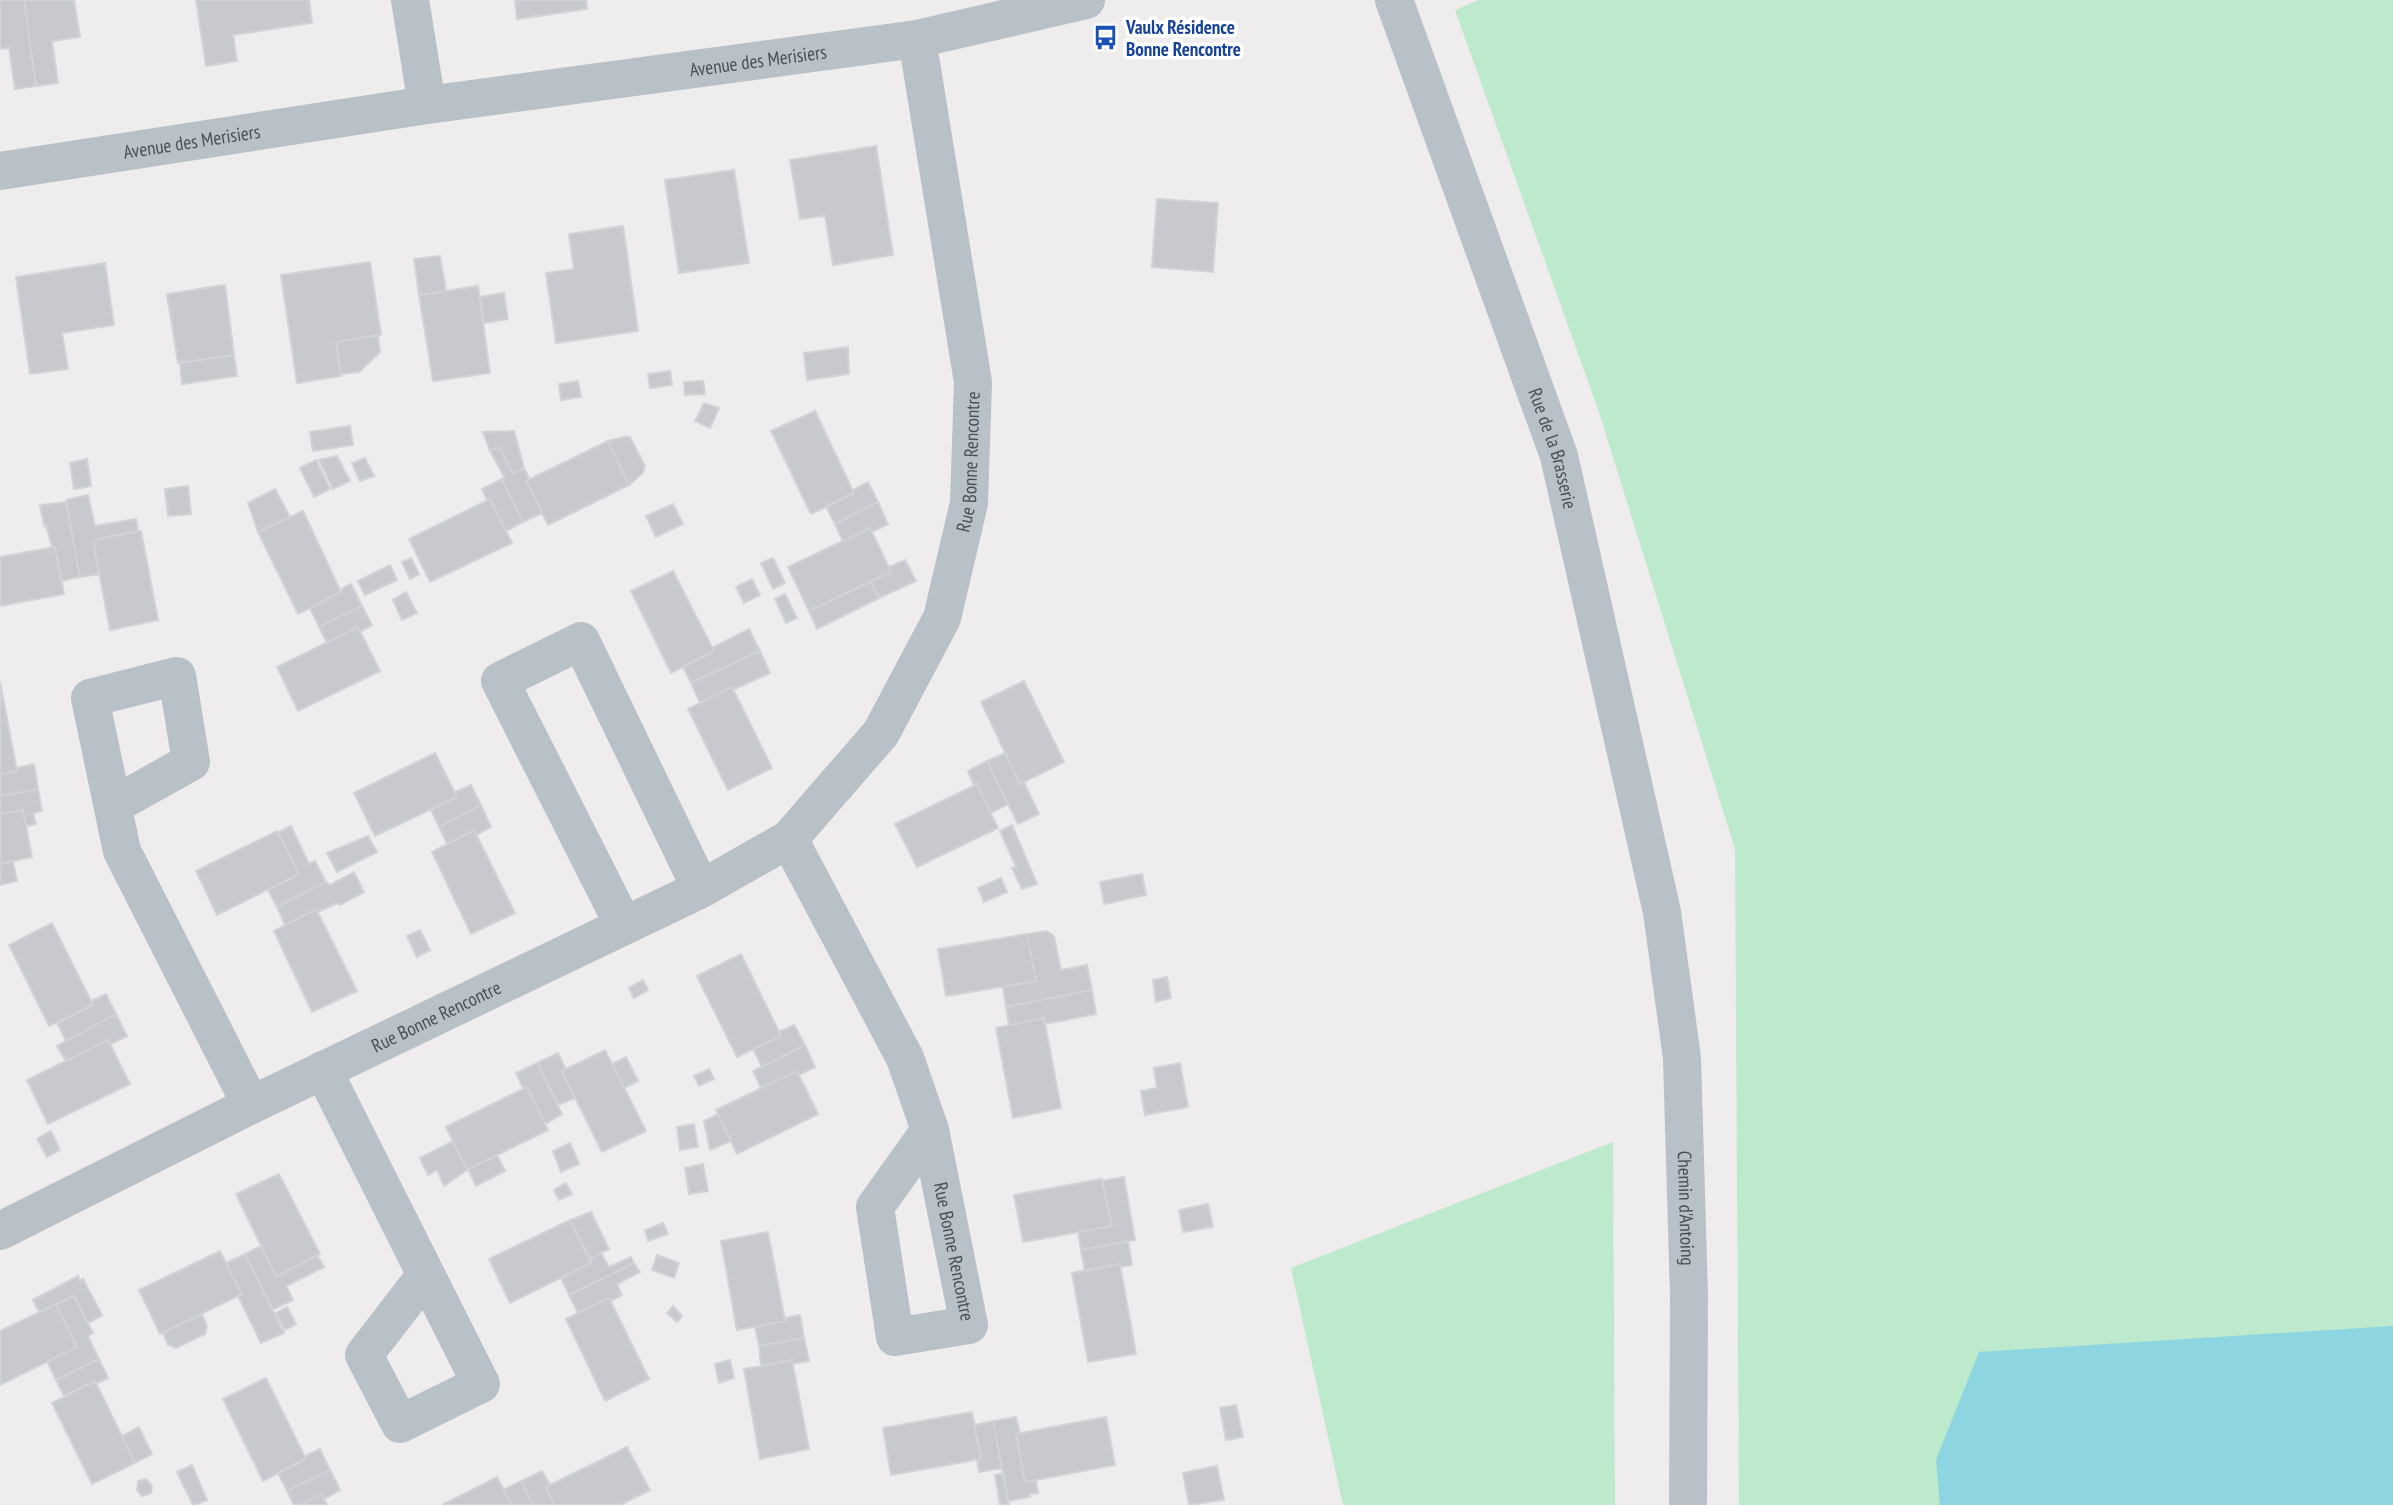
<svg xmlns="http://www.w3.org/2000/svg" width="2393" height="1505" viewBox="0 0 2393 1505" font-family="'PT Sans Narrow',sans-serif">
<rect width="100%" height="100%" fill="#eeecec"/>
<path fill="#bde9cc" d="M1479,0H2393V1505H1739L1735,849L1599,412L1455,10Z
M1613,1142L1615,1505H1343L1291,1268Z"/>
<path fill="#8ed5e2" d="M2393,1326V1505H1940L1936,1460L1979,1352Z"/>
<path fill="#c7c9ce" stroke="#d0d3d7" stroke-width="2" d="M0,0H24L36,86L15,89L9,48L0,49Z
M24,0H74L80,37L52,41L58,83L36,86Z
M196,0H309L312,23L233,35L237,61L206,66Z
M515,0H586L587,9L517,19Z
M876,146L893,255L833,265L825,216L800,219L790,160Z
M734,170L749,263L679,273L665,180Z
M1157,199L1218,203L1213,272L1152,267Z
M623,226L638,331L556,343L546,273L574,269L569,234Z
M440,256L446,291L419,295L414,259Z
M370,262L381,335L336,342L341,376L297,383L281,275Z
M105,263L114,325L62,333L68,369L30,374L16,277Z
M225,285L234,355L178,363L167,294Z
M478,286L490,373L433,381L419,295Z
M504,293L508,319L484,323L480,297Z
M378,335L380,352L359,372L341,374L336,342Z
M848,347L849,374L807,380L804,353Z
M234,355L237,376L182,384L180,363Z
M670,371L672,385L650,388L648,374Z
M578,381L581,397L561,400L559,384Z
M703,381L705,394L685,395L684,382Z
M704,403L719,408L710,428L695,421Z
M815,411L854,493L811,514L771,431Z
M350,426L353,445L313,451L310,432Z
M514,431L524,468L513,474L499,447L490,451L483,432Z
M623,437H630L645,466L643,473L629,485L608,441Z
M608,441L629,485L548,525L526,481Z
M499,447L513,474L524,468L529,479L526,481L542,513L523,522L502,479L505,478L490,451Z
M337,456L350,481L333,489L319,460Z
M365,458L374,476L360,481L352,463Z
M87,459L91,486L74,489L70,463Z
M316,460L330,489L314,497L300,468Z
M502,479L523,522L506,531L490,499L487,500L482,489Z
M868,482L878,502L835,524L826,506L854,493L853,490Z
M188,486L191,514L168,516L165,489Z
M275,489L290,517L258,532L248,503Z
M88,495L95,526L136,519L138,531L93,540L99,574L80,577L66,500Z
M490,499L512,543L430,582L409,539Z
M66,502L80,577L61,581L55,547H52L46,525L44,526L40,505Z
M878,502L888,524L872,532L870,528L843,541L835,524Z
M673,504L683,524L656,537L646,516Z
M303,511L341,592L298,614L258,532Z
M870,528L891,572L809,611L788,567Z
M141,531L158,620L110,630L93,540Z
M55,547L64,594L0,606V557Z
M411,558L419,574L410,579L402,562Z
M773,558L785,583L773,589L761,563Z
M905,560L916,581L879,598L871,581L891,572L889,567Z
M390,565L397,580L365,595L358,581Z
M673,571L714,651L671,673L631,591Z
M752,579L760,595L744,603L736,587Z
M871,581L879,598L817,629L809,611Z
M351,584L362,606L319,627L310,608L341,592V589Z
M406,592L417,613L402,620L393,600Z
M785,594L797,618L786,623L775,599Z
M362,606L372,625L360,632L358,627L327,643L319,627Z
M358,627L380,671L298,711L277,667Z
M749,629L760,651L691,683L683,667L714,651L712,648Z
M760,651L770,673L733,690L732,687L700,703L691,683Z
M1024,681L1064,762L1020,784L981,702Z
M0,682L17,771L0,775Z
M732,687L772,768L728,790L688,709Z
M435,753L457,797L375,836L354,793Z
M1005,753L1020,784L1024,782L1039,814L1018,824L987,761Z
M987,761L1008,804L991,813L977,784L974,786L968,771Z
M34,764L38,789L0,796V775L17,771V768Z
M977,784L998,828L917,867L895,824Z
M471,785L481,805L439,827L431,810L457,797L455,792Z
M38,789L42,811L33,813L36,824L26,826L23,810L0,814V796Z
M481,805L491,827L476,835L474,830L447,844L439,827Z
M23,810L32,857L0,864V814Z
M1012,825L1037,884L1022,889L1012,868L1016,867L1000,831Z
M291,826L309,864L315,861L326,882L277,907L268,890L299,874L278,833Z
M474,830L515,913L471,934L432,852Z
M277,831L299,874L217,915L196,871Z
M368,836L377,852L337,872L327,853Z
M13,861L17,881L0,885V864Z
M354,872L364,892L340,905L338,903L318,912L316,909L285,925L277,907L326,882L330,885Z
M1142,874L1146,895L1104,904L1100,882Z
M1001,878L1007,892L984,902L978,888Z
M316,909L357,991L312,1012L274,931Z
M52,923L93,1005L49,1026L9,945Z
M420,930L430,950L417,957L407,936Z
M1047,931L1054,936L1061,970L1087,965L1092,990L1006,1007L1003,987L1036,981L1027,934Z
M1027,934L1036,981L946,996L938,949Z
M741,954L781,1036L737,1057L697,976Z
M1167,977L1171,998L1156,1002L1153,980Z
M643,980L648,990L634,998L629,988Z
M1092,990L1096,1014L1045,1024L1044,1018L1009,1025L1006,1007Z
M106,994L116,1014L66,1041L57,1023L93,1005L91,1001Z
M116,1014L127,1036L111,1044L108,1040L66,1061L57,1046Z
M1044,1018L1061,1108L1013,1118L996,1028Z
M794,1025L805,1045L762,1067L753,1049L781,1036L779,1032Z
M108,1040L130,1084L48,1124L27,1080Z
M805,1045L815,1067L799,1075L797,1071L761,1088L753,1071Z
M605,1050L646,1131L602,1152L562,1071Z
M558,1053L566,1069L562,1071L575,1098L558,1105L537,1063Z
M626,1057L638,1081L624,1088L612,1064Z
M537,1063L562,1114L545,1124L527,1087L523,1088L516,1073Z
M1180,1063L1188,1107L1145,1115L1141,1091L1157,1088L1154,1068Z
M709,1069L714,1079L699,1086L694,1076Z
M797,1071L818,1114L737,1154L716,1110Z
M527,1087L548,1130L467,1170L446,1127Z
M718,1114L731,1141L710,1150L704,1121Z
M694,1124L698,1147L680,1150L677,1127Z
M51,1131L60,1150L47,1157L37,1139Z
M453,1141L467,1170L444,1186L437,1170L428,1175L420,1158Z
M570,1143L579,1164L561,1172L553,1151Z
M497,1155L505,1171L476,1186L468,1169Z
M703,1164L708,1191L689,1194L685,1168Z
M279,1174L320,1254L276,1277L236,1194Z
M1124,1177L1135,1240L1081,1250L1078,1232L1112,1226L1102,1181Z
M1102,1179L1112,1226L1023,1242L1014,1195Z
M566,1183L572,1194L559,1200L554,1190Z
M1208,1204L1213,1227L1183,1232L1179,1210Z
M591,1212L609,1249L590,1258L570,1220Z
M570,1220L591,1263L510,1303L489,1259Z
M663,1223L668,1234L648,1241L645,1230Z
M768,1232L785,1321L737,1330L721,1241Z
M1128,1241L1132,1265L1120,1267V1264L1085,1271L1081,1250Z
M261,1246L276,1277L317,1255L324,1267L286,1286L293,1300L272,1310L245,1254Z
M220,1251L242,1294L160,1334L139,1290Z
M601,1253L609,1267L631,1257L634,1263L569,1295L561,1278L591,1263L590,1258Z
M245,1254L284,1333L261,1343L238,1296L242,1294L226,1263Z
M657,1255L679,1263L674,1278L652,1270Z
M634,1263L640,1272L617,1284L622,1295L611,1301L609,1298L578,1313L569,1295Z
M1120,1264L1136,1354L1088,1362L1072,1273Z
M78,1276L80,1281L83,1279L102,1315L88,1323L74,1296L39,1312L33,1300Z
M74,1296L93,1333L88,1336L99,1359L56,1380L47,1361L77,1347L56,1305Z
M609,1298L649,1379L605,1401L566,1319Z
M56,1304L77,1347L0,1385V1331Z
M673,1306L682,1316L677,1322L667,1313Z
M287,1307L296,1324L285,1330L276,1313Z
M202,1314L207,1326L205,1334L176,1348L168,1345L163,1333Z
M800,1315L804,1338L759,1346L755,1327L785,1321L784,1318Z
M804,1338L809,1361L792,1364V1360L761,1366L759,1346Z
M99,1359L108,1378L96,1384L95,1381L64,1396L56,1380Z
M730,1360L734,1378L719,1383L715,1364Z
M792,1360L809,1449L760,1459L744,1369Z
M266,1378L306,1459L263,1481L223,1399Z
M95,1381L135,1463L92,1484L52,1403Z
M1236,1405L1243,1437L1226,1440L1220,1408Z
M972,1412L981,1459L891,1475L883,1428Z
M1016,1417L1020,1433L1016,1434L1025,1482L1036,1480L1038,1493L1029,1494L1030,1497L1008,1501L993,1421Z
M1106,1417L1115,1465L1025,1482L1016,1434Z
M993,1421L1002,1468L979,1472L977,1460L981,1459L974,1425Z
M139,1427L152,1454L135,1463L122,1436Z
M627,1447L650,1490L620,1505H555L546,1487Z
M320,1449L330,1470L287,1491L278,1473L306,1459L305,1456Z
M192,1465L207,1500L195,1505H193L177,1472Z
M1217,1466L1224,1500L1189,1505L1183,1473Z
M330,1470L340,1490L324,1499L322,1494L300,1505H294L287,1491Z
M542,1471L550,1485L546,1487L555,1505H533L521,1481Z
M1003,1473L1009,1504L1000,1505L995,1475Z
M497,1477L512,1505H442Z
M146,1479L152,1486L151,1493L142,1496L137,1490L138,1481Z
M521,1481L533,1505H512L503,1490Z
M322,1494L327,1505H300Z"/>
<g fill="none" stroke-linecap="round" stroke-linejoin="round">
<g stroke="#b8c1c7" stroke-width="38">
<path d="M410,0L427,105"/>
<path id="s1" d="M1394,0L1559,456L1662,912L1682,1058L1689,1296L1688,1505"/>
<path id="s2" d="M0,171L427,105L917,39L1086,0"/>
<path d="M114,805L191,762L177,676L90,698L122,851L251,1105"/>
<path id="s3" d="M789,839L905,1058L930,1130L969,1325L895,1337L875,1207L930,1130"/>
<path d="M624,926L500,681L581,641L701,889"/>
<path d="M323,1070L481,1384L400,1424L364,1355L425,1276"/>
<path id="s4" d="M0,1231L251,1105L701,889L789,839L881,733L942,618L969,503L973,382L917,39"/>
</g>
</g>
<defs>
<symbol id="bus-bare" viewBox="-9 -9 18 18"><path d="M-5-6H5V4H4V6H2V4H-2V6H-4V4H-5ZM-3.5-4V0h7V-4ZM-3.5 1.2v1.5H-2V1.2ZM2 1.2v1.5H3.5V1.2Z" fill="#1a4fb4" stroke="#fff" stroke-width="2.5" paint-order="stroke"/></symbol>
</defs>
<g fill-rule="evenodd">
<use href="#bus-bare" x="1088" y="20" width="35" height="35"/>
</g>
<g text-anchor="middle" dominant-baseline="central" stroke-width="7" stroke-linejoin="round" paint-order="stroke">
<g font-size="19" font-weight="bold" fill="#164399" stroke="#fff" text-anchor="start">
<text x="1126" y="27">Vaulx Résidence<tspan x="1126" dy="22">Bonne Rencontre</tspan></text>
</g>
<g font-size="19" fill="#465057" stroke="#fff">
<text stroke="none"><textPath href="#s2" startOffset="766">Avenue des Merisiers</textPath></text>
<text stroke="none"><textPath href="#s2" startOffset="194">Avenue des Merisiers</textPath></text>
<text stroke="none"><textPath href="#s1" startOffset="476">Rue de la Brasserie</textPath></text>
<text stroke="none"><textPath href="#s4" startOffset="1311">Rue Bonne Rencontre</textPath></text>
<text stroke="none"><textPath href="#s4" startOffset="486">Rue Bonne Rencontre</textPath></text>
<text stroke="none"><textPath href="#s1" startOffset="1250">Chemin d'Antoing</textPath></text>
<text stroke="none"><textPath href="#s3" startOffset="448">Rue Bonne Rencontre</textPath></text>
</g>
</g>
</svg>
